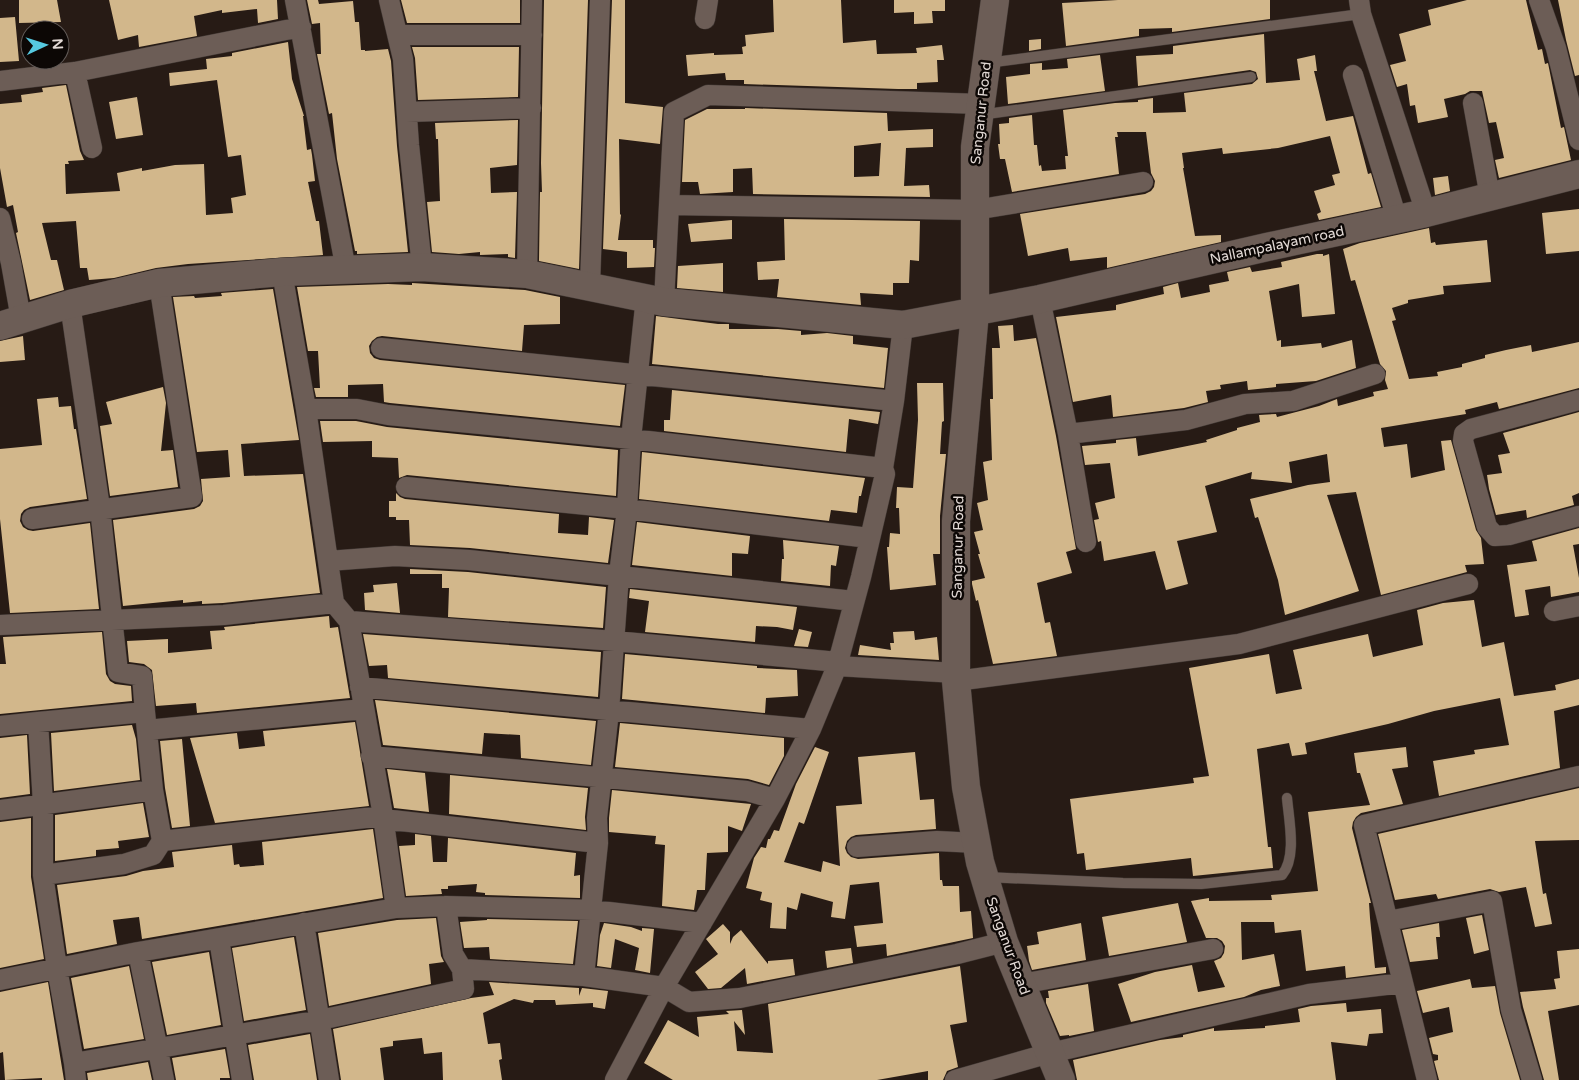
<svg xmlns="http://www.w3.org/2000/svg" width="1579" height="1080" viewBox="0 0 1579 1080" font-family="'Varela Round',sans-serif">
<rect width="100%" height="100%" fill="#271b15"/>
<path fill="#d2b78b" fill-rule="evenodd" d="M19,0H57L61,22L19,23Z
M109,0H277L278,19L258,23L257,9L222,13V10L194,16L197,36L139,47L138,35L118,40Z
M307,0H318L319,4L353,1L355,22H359L361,50H365V51L388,49L391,61L397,146L408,252L357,254V251H355L337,159L332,113L329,114L317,54H321L320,23L312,24Z
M401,0H520V23H407Z
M544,0H588L579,269L539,261L540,192H542L541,163Z
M612,0H625V103L663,107L660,144L619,139L620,214L621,215L618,240H653V248H655L654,267L627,268V252L603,249Z
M773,0H841L843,43L876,40L877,54L917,53L916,48L942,45L944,60H937L938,82L917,83V89H898L744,84V80H726L725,73L688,76L686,55L714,53V55L743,54L742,47L746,46L745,35L774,32Z
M894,0H945V11H932L933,23L914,24V12L894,13Z
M1118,0H1270V19L1172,32V28L1139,29V36L1066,46L1062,3Z
M1467,0H1526L1538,50L1542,49L1545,64L1548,63L1561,128L1564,127L1571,160L1499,178L1495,160L1504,158L1496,122L1489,123L1482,91H1470L1465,94L1444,99L1448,117L1418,123L1415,105L1410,106L1407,84L1397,87L1390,65L1406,61L1399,34L1431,25L1428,10Z
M1558,0H1579V75L1575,76L1566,40Z
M15,17L19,61L0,62V18Z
M1264,34L1266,83L1300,80L1297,59L1315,55L1317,71H1314L1326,121L1353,116L1368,174L1371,173L1381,207L1319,220L1317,214L1321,212L1314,191L1335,185L1332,175L1340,173L1330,136L1278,148L1223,154L1222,148L1182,153L1184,168H1183L1195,236L1221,235V242L1107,268V257L1070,261L1068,248L1028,256L1020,214L1145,194L1151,191L1154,187L1155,181L1151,173L1146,132H1117L1118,137H1115L1119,174L1012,192L1005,159H1000L998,144H1000L999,124L1009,123V118L1032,115L1034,145H1037L1039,166L1041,165L1042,171L1066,169L1065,156H1068L1063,110L1115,103L1138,102V100L1153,98V113L1186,112L1184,93L1252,84L1258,79L1256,72L1250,70L1138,86L1136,56L1173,54V46Z
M1041,39V49L1029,51V40Z
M288,42L292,79L304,116H303L307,150L311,149L312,155L315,181L308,182L316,221H319L323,255L188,264L156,268L114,278L89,280L87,268H80L76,221L42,223L51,260H57L64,290L30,300L16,233L18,232L13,205L7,207L0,168V104L22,102L21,95L43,92L42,88L66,85L80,151L84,160L68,161L69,164H65L66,194L120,191L117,173L142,168V171L175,165L204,164L206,215L233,213L231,198L246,195L241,155L228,157L217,80L170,86L169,73L207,69L206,59L232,56V53Z
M412,47H519L518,97L418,100L415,58Z
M1100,55L1105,91L1008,104L1006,77L1030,74V64L1042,63V70L1068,68L1067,59Z
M137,97L143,135L116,139L109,102Z
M745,108L887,113L888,131L933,129V147L906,148L904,186L929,185L930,197L753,194L752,168L733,169V192L700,194L698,182H682L685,120L707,109H745ZM881,143L879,176L854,177V146Z
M518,120L517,165L490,168L491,193L517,192L515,258L508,257V254L480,255V252L459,254L432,252L427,202L440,201L438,139H436L435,123Z
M1448,176L1450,191L1435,195L1433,178Z
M1579,209V251L1546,254L1542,213Z
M784,219L920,221L919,261L910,260L909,283H893V295L860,293L861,305L777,297L779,279L758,280L757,262L785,260Z
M732,220V239L691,242L688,224Z
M1429,228L1431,243L1435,242L1436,245L1487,240L1491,282L1443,286L1444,294L1408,300V303L1392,308L1396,320L1392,321L1409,379L1438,376L1437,372L1462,367V364L1485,358V355L1506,350L1531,345L1532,352L1579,342V388L1499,409L1497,402L1465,410L1466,414L1381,428L1384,447L1407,444L1411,478L1445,470L1441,441L1451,440L1476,530L1481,538L1484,564L1465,565L1467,572L1381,595L1356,492L1327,495L1359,591L1285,615L1278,580L1258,517L1255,518L1250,499L1308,485L1330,482L1327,454L1289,462L1292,483L1251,479L1252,472L1205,486L1217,532L1177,541L1188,584L1166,590L1155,551L1104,561L1101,541L1098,542L1094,520L1099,519L1095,503L1115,498L1110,463L1085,465L1082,446L1116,443V440L1136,438L1138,456L1207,442L1206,440L1237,430V428L1260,422L1259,415L1276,414L1277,417L1319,406L1337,399L1338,406L1374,396L1373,392L1388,389L1385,380L1386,371L1380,364L1355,280L1351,281L1343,249L1360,243Z
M1317,254H1323V256L1329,254L1335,314L1302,317L1299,284L1269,291L1277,341L1281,340V347L1321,343L1322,348L1352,340L1356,368L1316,381L1276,384V387L1248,390L1247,381L1220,385L1221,389L1206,391L1208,402L1184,408L1113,417L1111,395L1073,402L1056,317L1116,310V305L1164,294L1163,287L1178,283L1181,298L1210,292L1209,285L1229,281L1227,272L1250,267L1252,272L1282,267L1281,262Z
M723,263V292L677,288L678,266Z
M412,283L525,290L560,297V324L524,325L522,351L382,336L377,337L372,341L369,346L370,353L374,358L380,360L625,385L620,426L390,403L384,402L383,384L348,385V397H316L314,388H320L318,351H308L297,287L388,284L412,285Z
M273,289L299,440L241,444L244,476L303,474L320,593L223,603L202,604V601L183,603V600L123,606L113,520L194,509L200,506L203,501L201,479L230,477L228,450L197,452L173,297L194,296L195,298L222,296L221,293Z
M656,316L718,324H729V329H778L801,331V335L827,333L853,336V344L888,348L884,388L652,364Z
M1013,325L1014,341L1036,338L1056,436L1076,549L1066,552L1072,573L1037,583L1045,623L1050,622L1057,656L993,664L978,600L976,601L972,584V581L985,578L978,554H980L974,532L983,530L977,503L988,500L983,462L992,460L990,399H993L992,348H1000L998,326Z
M23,336L25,360L0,362V341Z
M917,383H943L944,421L942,422L940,454H946L940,516V554H933L936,585L890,590L887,547H889L890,533L900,534L899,508H896L897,487L913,488L918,420Z
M163,387L166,403L161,451L173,450L178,487L110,496L100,426L112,424L106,402Z
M672,390L880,412L878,424L849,419L846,452L664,431V420H670Z
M58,397L59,407L71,406L74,429H76L87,499L30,507L24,510L21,514L20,521L23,527L28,530L33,531L90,523L99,609L10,613L0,519V449L42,445L37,399Z
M1579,412V493L1572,496L1574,505L1527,518L1526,510L1496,515L1489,489L1487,475L1502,473L1498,455L1510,453L1503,433Z
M320,421H356L387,427L618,450L616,496L407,475L399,478L398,458L372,457V441L323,442Z
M642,452L865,478L861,496H859L857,513L831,510L829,521L639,499Z
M396,493L400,497L405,499L559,514L558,533L588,535L589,517L614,520L608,563L470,548L410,545L409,520H396V517H389V501H396Z
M637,522L750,536L748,554L732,553V576L632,565Z
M1579,528V544L1573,545L1579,578V592L1551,597L1550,586L1525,590L1529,615L1515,617L1507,565L1537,561L1532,541Z
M783,540L839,546L836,566L831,565L830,586L781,581L782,559H784Z
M410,569L468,572L606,587L603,628L448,617L449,588H442V574H410Z
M397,583L400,613L365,610L364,593L374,592L373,585Z
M630,589L797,607L793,630L777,627L756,626L755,642L645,632L649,601L629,598Z
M1474,600L1482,647L1504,642L1514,696L1556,690L1555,685L1579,679V705L1554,711L1560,768L1439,796L1433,761L1475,754L1474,750L1509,745L1500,698L1434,711L1388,724L1305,743L1307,754L1292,756L1289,743L1257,749L1268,847H1271L1273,868L1193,876L1191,858L1086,870L1084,853L1077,854L1070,799L1194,783L1193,778L1209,776L1189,668L1269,654L1276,694L1302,689L1293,650L1368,634L1373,657L1423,645L1417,610L1443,603Z
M329,616L330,628L338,627L350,698L197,713L196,703L156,706L152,670L144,664L129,662L127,641L168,639V653L212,649L210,631L225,630L224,627Z
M799,629L812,632L808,647L794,646Z
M914,631L915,640L937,637L939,660L858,655L860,645L891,650L890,643H894L893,632Z
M102,632L106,674L110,681L115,684L131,686L132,701L0,714V664H6L3,637Z
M363,634L601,652L598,697L388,678L387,665L369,666Z
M625,654L757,666V668L797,670L798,696L766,698L765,713L622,699Z
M375,700L596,721L591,765L521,758L520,735L484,733L482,754L383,745Z
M355,722L369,806L215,823L190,738L237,733L239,749L265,746L263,731Z
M620,723L784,738V756L769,785L748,779L615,767Z
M132,725L136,739L140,780L54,791L51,733Z
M27,735L30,794L0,798V738Z
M182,739L190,826L172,828L165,788L160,741Z
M815,747L829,752L804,824L799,822L784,862L821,872L823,861L840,866L836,806L862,804L858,757L915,752L920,800L934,799L936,829L856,835L851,837L847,841L845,848L847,853L851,857L858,859L939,853L940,880H942L943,886H959L960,912L971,911L973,938L887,956L886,944L857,947L854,926L883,923L879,882L850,885L845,919L831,917L833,902L801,893L797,910L787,907L786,929L770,928L772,903L760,900L762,892L746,888L754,858L761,847L766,848L768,839H770L774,830L779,831L796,784Z
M1406,747L1408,767L1392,769L1403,804L1361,813L1356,817L1353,822L1352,828L1371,903H1369L1370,918L1375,968L1386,967V973L1346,978L1345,966L1306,971L1301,930L1275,933L1274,922H1241L1242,960L1274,954L1280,986L1261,990L1244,997L1131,1022L1118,984L1155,972L1192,965L1198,992L1225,987L1214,961L1221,958L1224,953L1225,946L1222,941L1217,938H1206L1191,901L1209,898V901L1272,900L1271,895L1318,891L1308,812L1370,805L1360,773H1357L1354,753Z
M387,769L425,773L429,812L394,808Z
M450,775L588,788L585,817L586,830L449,814Z
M1579,788V840L1535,841L1543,894L1546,893L1552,924L1535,927L1526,887L1499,892L1490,889L1438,899L1436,894L1395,900L1378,834Z
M612,790L751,804L742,831L728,826V852L707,853L705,890H697L694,910L662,906L665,845L655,844L656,836L609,832V818Z
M143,803L149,837L118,841L119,848L96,850V856L55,861V815Z
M31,818V877L44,959L0,968V822Z
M373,829L383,898L142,939L139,917L113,920L117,944L67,954L57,885L126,876L143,871L174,867L172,852L232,845L234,865L239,864L240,867L264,865L262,842Z
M415,834L431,836L433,862H447L448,838L576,853L574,876L580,875V898L485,895V893L476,892L477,884L448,886V889H441L442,894L406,896L399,846L415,845Z
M1178,903L1187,942L1109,956L1102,917Z
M1482,915L1489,950L1474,954L1466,918Z
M436,918L441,956L444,962L429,964L431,984L329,1006L318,933L397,920Z
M487,919L578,921L573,964L490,959L489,947L464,948L460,922L487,920Z
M604,923L631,927L642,931V928L654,929L650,973L635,970L639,948L615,939L611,968L597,966L600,935Z
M1081,923L1086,960L1032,970L1029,961L1027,946L1039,944L1037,932Z
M1439,923L1440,937H1436L1438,959L1410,962L1402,930Z
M723,924L730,932V944L733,937L741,930L768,964V961L793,959L795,975L747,984L745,968L721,988L708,989L695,972L718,954L706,939Z
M294,937L306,1010L244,1021L232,948Z
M851,948L853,963L827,968L825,951Z
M1579,949V1005L1548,1011L1559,1080H1544L1523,1007L1520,992L1556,989L1554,979L1560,978L1557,951Z
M209,952L221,1025L167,1035L152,962Z
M129,966L144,1039L84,1049L71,978Z
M960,966L967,1022L950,1025L958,1067L947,1071L943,1080H928V1071L877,1080H673L644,1063L668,1020L699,1037L697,1017L729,1014L726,1011L742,1010L745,1035L734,1021L737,1051L773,1053L768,1004Z
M1470,979L1472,988L1495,986L1500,1013L1520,1080H1439L1434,1061L1438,1060V1055L1433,1054L1429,1038L1453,1032L1449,1007L1423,1013L1417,991Z
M48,982L64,1080H42V1078L5,1080L3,1052L0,1053V992Z
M489,982L579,988V996L582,988L608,991L605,1009L593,1007V1003L556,1005L555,1000H534L533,1003L514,999L483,1013L488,1044L500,1043L502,1059L499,1060L502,1080H443L442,1052L424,1054L422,1038L393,1041V1046L380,1048L384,1080H341L333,1029L471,998L494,995Z
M1088,984L1094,1031L1069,1036V1035L1060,1036L1046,1003V998H1049L1048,991Z
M1346,1003L1347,1012L1381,1009L1383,1033L1369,1034L1367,1046L1331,1042L1336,1080H1077L1073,1060L1160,1040L1183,1037V1035L1214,1028V1031L1265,1028V1026L1300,1022L1298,1009L1311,1006Z
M310,1034L317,1080H254L248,1045Z
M225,1049L230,1078H220V1080H176L172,1058Z
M148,1062L152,1080H88L87,1073Z"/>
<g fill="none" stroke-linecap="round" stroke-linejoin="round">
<defs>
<path id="lane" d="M987,63L1361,14
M980,115L1251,77
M985,877L1123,883L1201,884L1282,875C1297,857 1289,821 1287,798"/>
<path id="street" d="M295,0L346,270
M389,0L403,59L409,145L422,267
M1359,0L1361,14L1426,213
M1539,0L1556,48L1579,140
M705,19L708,0
M398,35H532
M75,72L92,148
M1353,75L1397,219
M0,81L75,72L301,27
M1473,103L1490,197
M407,112L531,108
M669,205L674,112L708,95L981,104
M0,218L11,263L21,319
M282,272L306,409L334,603L349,621L383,816L396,908L446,906L592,910L702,923
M527,274L532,0
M590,285L600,0
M646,297L631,439L627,509L619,575L609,711L597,818L598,843L584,976L664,987L689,1002L740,998L957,954L1004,942
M1040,299L1068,434L1086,542
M664,302L669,205L975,210L1143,182
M70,304L100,508L118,672L142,676L145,712
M381,348L894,401
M1579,400L1471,429L1464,434L1463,441L1487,527L1495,536L1509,535L1579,516
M306,409H357L388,415L631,439L883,468
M1068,434L1186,420L1245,404L1293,401L1375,374
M406,487L627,509L869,538
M32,519L192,497L159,283
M328,561L395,556L469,560L854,601
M1554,611L1579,606
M349,621L615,641L838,662
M0,625L224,615L334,603
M837,666L956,673
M956,681L1239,644L1468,584
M360,687L811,729
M0,726L38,722
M147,730L363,709
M371,756L747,791L775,799
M0,810L153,790
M383,819L598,843
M857,847L937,841L977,843
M43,875L124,864L153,855L162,841
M446,906L453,954L462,969
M1388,921L1492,901L1511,1010L1532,1080
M304,923L329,1080
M219,939L242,1080
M138,952L164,1080
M0,980L138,952L396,908
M1021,984L1213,949
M74,1063L320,1020L464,989L462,969L584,976
M76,1080L74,1063L57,968L43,875V804L38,722L145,712L153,790L162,841L383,816
M615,1080L664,987L775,799L811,729L837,666L861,577L885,474L883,468L894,401L903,325
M955,1080L1050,1053L1309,994L1403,983
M1427,1080L1364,825L1579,776"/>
<path id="secondary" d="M995,0L975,147V312L956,521V681L966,787L980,862L1004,942L1061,1080
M0,326L70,304L159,283L282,272L422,267L527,274L664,302L903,325L1040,299L1267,247L1426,213L1579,174"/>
</defs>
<use href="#lane" stroke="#423935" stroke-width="11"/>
<use href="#street" stroke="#423935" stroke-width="21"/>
<use href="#secondary" stroke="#423935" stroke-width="29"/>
<use href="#lane" stroke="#6c5d56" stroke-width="10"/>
<use href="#street" stroke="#6c5d56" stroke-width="20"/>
<use href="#secondary" stroke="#6c5d56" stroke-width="28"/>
</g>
<g text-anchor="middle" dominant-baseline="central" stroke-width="5" stroke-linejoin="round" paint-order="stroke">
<g font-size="14" fill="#e2d9d5" stroke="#0c0705">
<text transform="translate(981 113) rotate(-84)">Sanganur Road</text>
<text transform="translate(1277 245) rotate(-12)">Nallampalayam road</text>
<text transform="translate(958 547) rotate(-89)">Sanganur Road</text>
<text transform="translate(1008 946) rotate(70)">Sanganur Road</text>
</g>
</g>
<g transform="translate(45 45) rotate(86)"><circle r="24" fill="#0c0705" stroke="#625b58"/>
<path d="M0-4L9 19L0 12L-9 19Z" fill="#56c9e0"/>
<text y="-8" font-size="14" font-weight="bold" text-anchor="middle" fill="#e2d9d5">N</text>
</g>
</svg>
